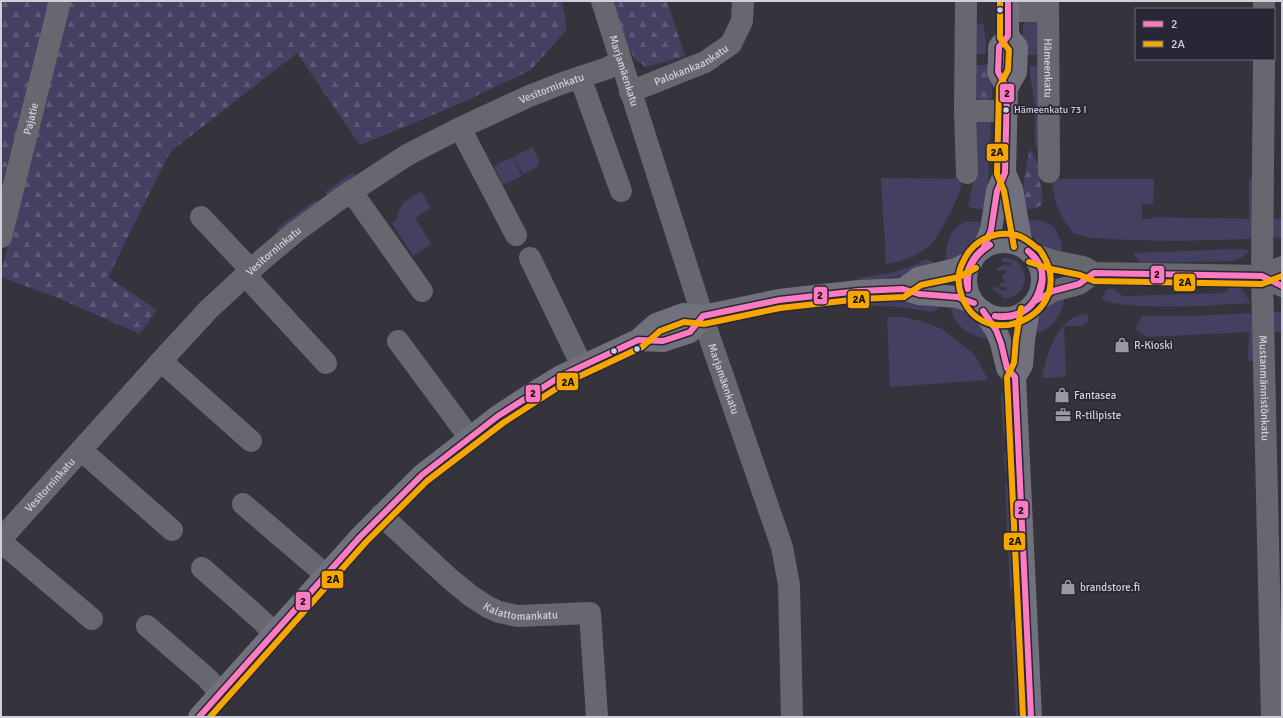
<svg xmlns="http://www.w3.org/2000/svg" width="1283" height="718" viewBox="0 0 1283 718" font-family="Signika,sans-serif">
<defs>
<pattern id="forest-firs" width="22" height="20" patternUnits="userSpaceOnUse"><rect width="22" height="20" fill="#434061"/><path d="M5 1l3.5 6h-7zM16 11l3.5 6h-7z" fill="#5d5b77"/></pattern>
</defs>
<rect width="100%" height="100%" fill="#35343c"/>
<path fill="#434061" d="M1027,20H1036L1039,23L1040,55H1023V26Z
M983,23L986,42V54H975V24Z
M1030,66H1040V154L1035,145V104L1030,77Z
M976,121L991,122L988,189L985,210L971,208L968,205L974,180Z
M533,147L539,160V166L523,174L516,161H515L522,176L503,185L494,166Z
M956,168L962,171C962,176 962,182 961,186C958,201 941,233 931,244C921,255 901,262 886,264L881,178L955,179Z
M353,172L357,178L329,197L325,192Z
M1051,179H1154L1153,204H1142V219H1153V217L1249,219V179H1255L1253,238L1249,239L1176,241L1132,240L1091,238L1073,233L1065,222L1056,204Z
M421,191L431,208L415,218L431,244L413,256L392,223L398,218L397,215L403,203Z
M315,200L319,205L279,233L276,229Z
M1270,219H1282V238L1271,237Z
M1026,220C1053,220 1059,227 1063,254C1040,246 1033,245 1026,220Z
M969,221L982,222C979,245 966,253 946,263C945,245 950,225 969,221Z
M1232,249L1250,250C1244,257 1238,260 1229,261L1140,263L1134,255L1135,253Z
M1002,258C1033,257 1032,299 1002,298V295L996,292L992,288L995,286L1002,290H1007V287H1001L999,285L1002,282L1005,283V281L1002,278L1003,276L1002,274L1006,273V269L999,271L996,269L1003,265L1010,266L1011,263L1002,262Z
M924,260H929L933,262L935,267L900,276L863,282L856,278C883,275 900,273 924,260Z
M1232,286L1241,288L1251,303C1216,305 1180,308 1144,306C1130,305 1115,305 1101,299L1103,295L1107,289H1113L1123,296L1224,293L1230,287Z
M1064,295C1065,312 1051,332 1033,334L1037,316L1041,309Z
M904,301L939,304L938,309L933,312C907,308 883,304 857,307L863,302Z
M950,304L969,309L991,338C970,339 953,325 950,304Z
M1270,312H1282V332H1269Z
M1253,313V361H1248L1249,332L1147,337L1135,329L1142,316H1189Z
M1088,314V322L1082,326H1064L1066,377L1042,378C1045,359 1055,328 1073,318C1078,315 1083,315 1088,314Z
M887,317H903L924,322L942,329L975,355L988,380L890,387Z
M1001,394H1004L1007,434L1005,435L1003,432Z
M1004,452H1009L1010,473L1005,474Z
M1005,483H1011L1015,590H1010Z
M1012,620L1017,621L1021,716H1016L1011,621Z"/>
<path fill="url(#forest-firs)" d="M1,1H50L1,195Z
M70,1H562L567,29L531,70L459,104L360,145L297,53L170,152L108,277L157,310L140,334L58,298L1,277V272Z
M613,1H667L685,56L646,67L636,60L627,46Z
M974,65H992V98C986,101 981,102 976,98Z
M1030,149L1037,162L1043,200L1041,205L1034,209H1024C1022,187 1025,170 1030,149Z"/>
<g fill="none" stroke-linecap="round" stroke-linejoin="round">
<g stroke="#676770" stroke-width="22">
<path id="s1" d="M602,1L709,336L782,547L789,585L792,717"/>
<path d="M966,1L965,111L967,173"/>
<path id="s2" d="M1048,1L1049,172"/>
<path d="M1264,9V1"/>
<path d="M1008,11H1048"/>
<path id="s3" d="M1264,59L1262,276L1272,717"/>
<path d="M580,77L621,191"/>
<path id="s4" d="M630,92L705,62L731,44L742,21L743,1"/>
<path d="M965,111H1007"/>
<path d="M460,128L516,235"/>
<path d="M351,191L422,291"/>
<path d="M201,217L251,270"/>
<path id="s5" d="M1,237L60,1"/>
<path d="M1032,254L1053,261L1083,267L1094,273L1262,276L1282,267"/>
<path d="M530,258L582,366"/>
<path d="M245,275L326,363"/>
<path d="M1262,276L1282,286"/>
<path d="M1037,300L1053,291L1079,284L1094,273"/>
<path d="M398,341L469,437"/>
<path d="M161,361L251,441"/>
<path d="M81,450L172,530"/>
<path d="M243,504L326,575"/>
<path id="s6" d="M381,515L449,578L471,596L488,607L499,612L518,616L590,613L597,717"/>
<path id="s7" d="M1,539L161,361L209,309L263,259L294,233L337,201L407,155L460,128L527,97L560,84L608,68L621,61"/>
<path d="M1,542L92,619"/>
<path d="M202,568L260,619L274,633"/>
<path d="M147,626L207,678L220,693"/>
</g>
<path stroke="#71707d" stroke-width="22" d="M1007,88L1016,72L1017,47L1008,36
M1005,173L1012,189L1022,246
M966 280a38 38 0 1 1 76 0a38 38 0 1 1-76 0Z
M984,247L991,230L997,191L1005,173L1007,88L998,72L999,60V47L1008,36V1
M903,289L918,278L956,269L972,261
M1029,309L1024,340L1022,365L1015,377L1031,717
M983,311L996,330L1001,343L1007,368L1015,377
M638,340L663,341L690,332L703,316
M199,717L360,537L422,475L498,416L530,395L561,376L638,340L656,324L683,314L703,316L779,300L859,291L903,289L919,294L957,297L974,303"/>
<defs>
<path id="bus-1" d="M984,247L991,230L997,191L1005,173L1007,88L998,72L999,47L1008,36V1
M968,289C962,273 974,252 990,245
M968,289C967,268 972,257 990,245
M1037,300L1053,291L1079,284L1094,273L1262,276L1282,286
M983,311L996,330L1001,343L1007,368L1015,377L1031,717
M995,316C1017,318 1034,310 1040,287C1042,281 1043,275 1041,269C1038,261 1033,256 1028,251
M995,316C1033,325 1061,275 1028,251
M199,717L360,537L422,475L498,416L561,376L638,340L663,341L690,332L703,316L779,300L859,291L903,289L919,294L957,297L974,303"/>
<path id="bus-2" d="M1000,1V38L1009,50L1008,70L999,87L997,174L1004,191L1014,247
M1037,248C1031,243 1024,237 1016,235C994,230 972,241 963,262C957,273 958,286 962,297C986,358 1084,310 1039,249
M1029,262L1051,269L1080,275L1094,281L1262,284L1282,276
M1021,308L1016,339L1014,363L1007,377L1023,717
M210,717L366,542L427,481L503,423L565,383L642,347L660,331L684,322L704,324L780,308L860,299L904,297L921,285L959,277L976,268"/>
</defs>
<use href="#bus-1" stroke="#282735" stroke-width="9"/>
<use href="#bus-2" stroke="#282735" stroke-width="9"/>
<use href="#bus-1" stroke="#fe7ac1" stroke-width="6"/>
<use href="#bus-2" stroke="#f7a600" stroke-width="6"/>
</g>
<defs>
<symbol id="shop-bare" viewBox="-9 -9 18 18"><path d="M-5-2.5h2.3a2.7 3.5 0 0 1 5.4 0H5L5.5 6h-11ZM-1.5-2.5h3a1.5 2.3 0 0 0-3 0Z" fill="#9a99a3" stroke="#282735" stroke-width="2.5" paint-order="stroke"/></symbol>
<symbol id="office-bare" viewBox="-9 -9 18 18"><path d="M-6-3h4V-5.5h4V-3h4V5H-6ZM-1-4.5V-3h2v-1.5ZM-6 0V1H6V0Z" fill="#9a99a3" stroke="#282735" stroke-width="2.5" paint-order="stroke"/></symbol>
</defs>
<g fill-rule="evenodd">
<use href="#shop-bare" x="1111" y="334" width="22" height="22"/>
<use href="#shop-bare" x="1051" y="384" width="22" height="22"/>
<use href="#office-bare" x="1052" y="404" width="22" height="22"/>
<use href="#shop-bare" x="1057" y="576" width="22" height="22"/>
</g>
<g fill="#d0d0da" stroke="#282735" stroke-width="1.5">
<circle cx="1000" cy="10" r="3.5"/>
<circle cx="1006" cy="110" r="3.5"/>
<circle cx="637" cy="349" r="3.5"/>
<circle cx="614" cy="351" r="3.5"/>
</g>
<g text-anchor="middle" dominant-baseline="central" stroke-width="3.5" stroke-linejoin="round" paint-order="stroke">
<g font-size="10" fill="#d0d0da" stroke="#282735" text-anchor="start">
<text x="1014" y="110">Hämeenkatu 73 I</text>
</g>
<g font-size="11" fill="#d0d0da" stroke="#282735">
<text stroke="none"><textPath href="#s4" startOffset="67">Palokankaankatu</textPath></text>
<text stroke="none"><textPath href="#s2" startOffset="67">Hämeenkatu</textPath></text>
<text stroke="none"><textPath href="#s1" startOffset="73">Marjamäenkatu</textPath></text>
<text stroke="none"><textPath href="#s7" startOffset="721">Vesitorninkatu</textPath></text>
<text stroke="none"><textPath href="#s5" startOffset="122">Pajatie</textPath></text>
<text stroke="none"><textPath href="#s7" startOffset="397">Vesitorninkatu</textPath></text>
<text stroke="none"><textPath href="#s1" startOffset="397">Marjamäenkatu</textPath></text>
<text stroke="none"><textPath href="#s3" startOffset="329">Mustanmännistönkatu</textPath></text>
<text stroke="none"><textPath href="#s7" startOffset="73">Vesitorninkatu</textPath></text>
<text stroke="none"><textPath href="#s6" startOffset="175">Kalattomankatu</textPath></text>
</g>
<g font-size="11" fill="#d0d0da" stroke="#282735" text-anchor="start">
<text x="1134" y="345">R-Kioski</text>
<text x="1074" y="395">Fantasea</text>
<text x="1075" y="415">R-tilipiste</text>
<text x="1080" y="587">brandstore.fi</text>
</g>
</g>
<g stroke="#282735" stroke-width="1.5">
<rect x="999" y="83" width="16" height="20" rx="4" fill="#fe7ac1"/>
<rect x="986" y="143" width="23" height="19" rx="4" fill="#f7a600"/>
<rect x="1150" y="265" width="15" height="19" rx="4" fill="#fe7ac1"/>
<rect x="1173" y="273" width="23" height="19" rx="4" fill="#f7a600"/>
<rect x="813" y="286" width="15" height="19" rx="4" fill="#fe7ac1"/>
<rect x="847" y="290" width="23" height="19" rx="4" fill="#f7a600"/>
<rect x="556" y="372" width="23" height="19" rx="4" fill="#f7a600"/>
<rect x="525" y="384" width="16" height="19" rx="4" fill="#fe7ac1"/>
<rect x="1014" y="500" width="15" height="19" rx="4" fill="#fe7ac1"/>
<rect x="1003" y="532" width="23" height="19" rx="4" fill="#f7a600"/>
<rect x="321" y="570" width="23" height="19" rx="4" fill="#f7a600"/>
<rect x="295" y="591" width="16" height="20" rx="4" fill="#fe7ac1"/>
</g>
<g font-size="11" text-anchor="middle" font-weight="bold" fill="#111">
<text x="1007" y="97">2</text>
<text x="997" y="156">2A</text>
<text x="1157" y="278">2</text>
<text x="1185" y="286">2A</text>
<text x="820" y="299">2</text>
<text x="859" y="303">2A</text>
<text x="568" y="386">2A</text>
<text x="533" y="397">2</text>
<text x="1021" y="514">2</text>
<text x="1015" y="545">2A</text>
<text x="333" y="583">2A</text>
<text x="303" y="605">2</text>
</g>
<rect width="1283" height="718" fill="none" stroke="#d0d0da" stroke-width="4"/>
<rect x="1135" y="8" width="140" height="52" fill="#282735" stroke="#6b6b77"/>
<rect x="1143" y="21" width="20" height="6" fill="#fe7ac1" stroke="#6b6b77"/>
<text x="1171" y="28" font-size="12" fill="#d0d0da">2</text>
<rect x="1143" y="41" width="20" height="6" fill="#f7a600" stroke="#6b6b77"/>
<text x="1171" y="48" font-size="12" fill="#d0d0da">2A</text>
</svg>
